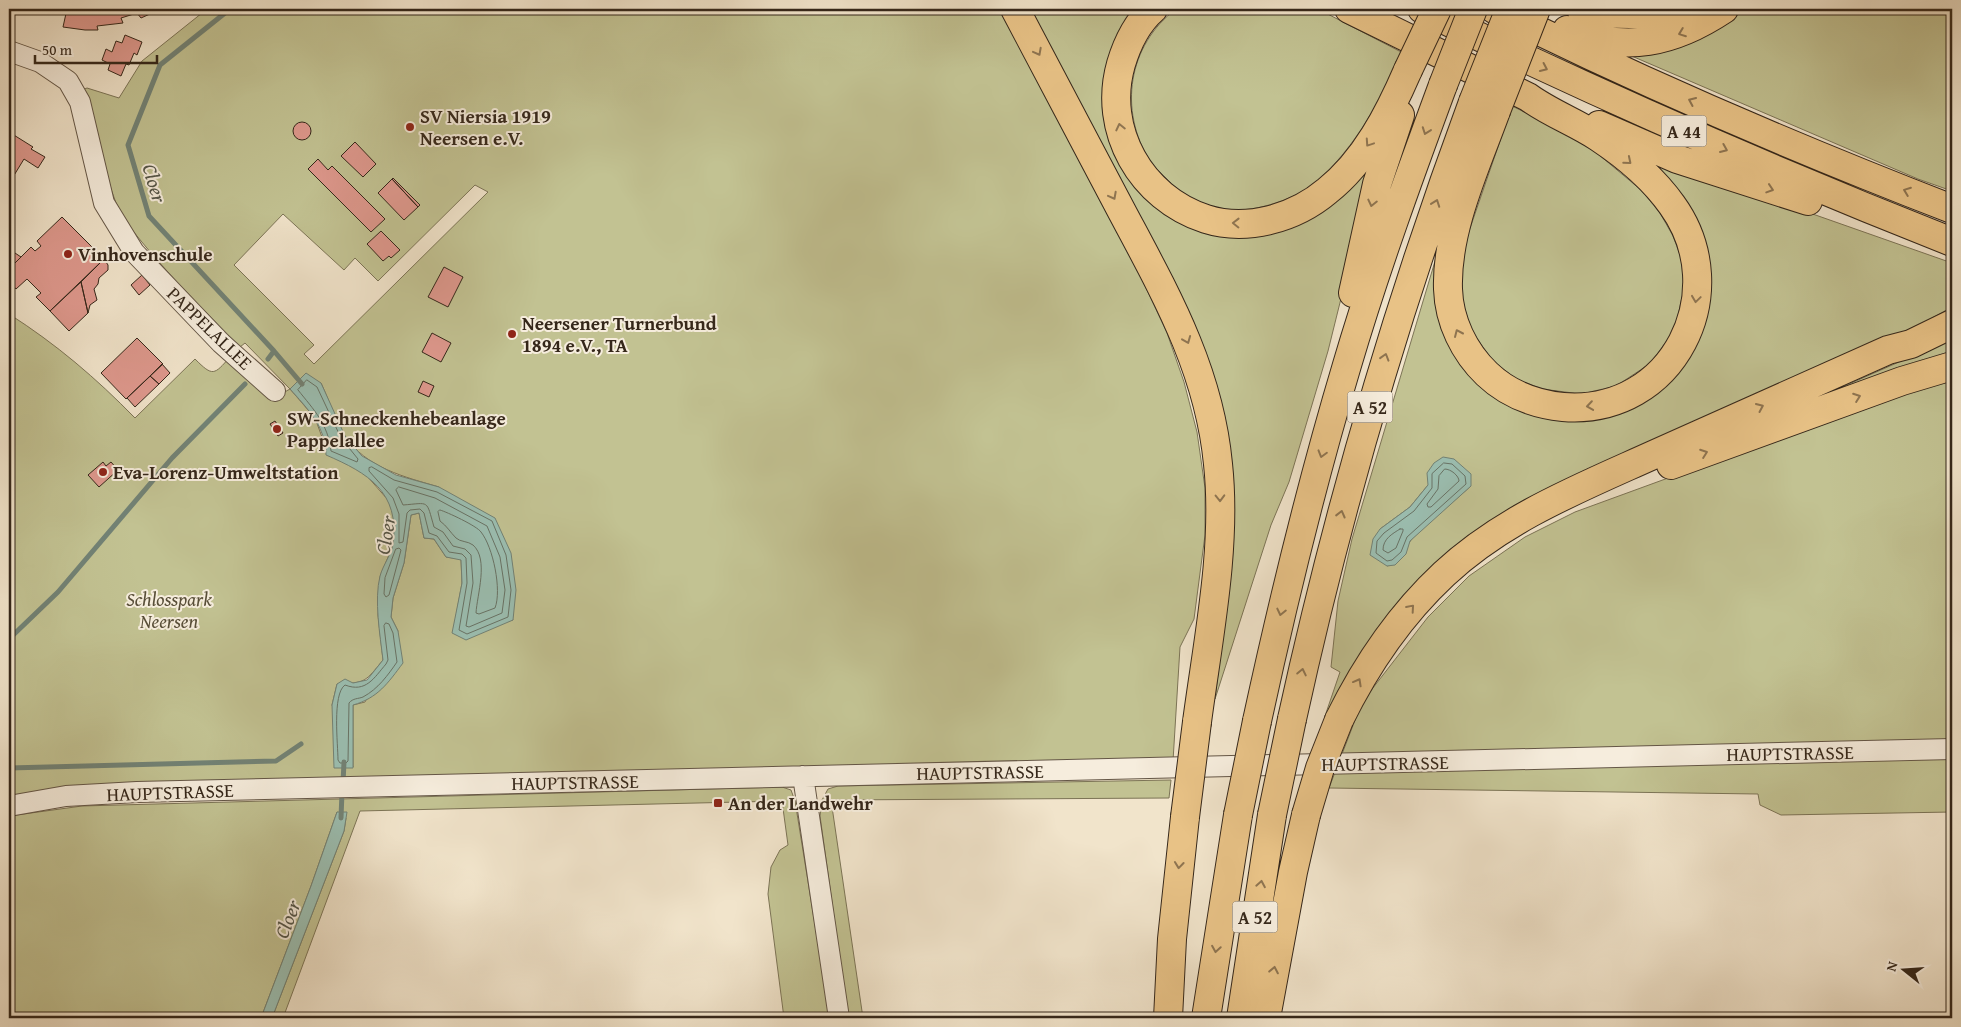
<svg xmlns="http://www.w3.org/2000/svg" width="1961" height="1027" viewBox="0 0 1961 1027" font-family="'Gentium Book Plus',serif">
<rect width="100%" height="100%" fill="#f1e4cb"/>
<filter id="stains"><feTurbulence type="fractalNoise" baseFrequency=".004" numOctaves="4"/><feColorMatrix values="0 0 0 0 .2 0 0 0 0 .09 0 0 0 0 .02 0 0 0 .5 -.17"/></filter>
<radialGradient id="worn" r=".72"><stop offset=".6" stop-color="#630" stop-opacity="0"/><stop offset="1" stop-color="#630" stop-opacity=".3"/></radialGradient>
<path fill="#c2c292" stroke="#7c7456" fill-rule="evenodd" d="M207,9H1003L1118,228L1167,333L1184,382L1197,432L1205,488V535L1194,619L1180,647L1173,761L9,797V314C56,344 96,378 135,418L195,359C213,377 214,375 230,357L274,398L290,389L245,343L240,347C210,316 179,286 151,253C138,237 124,222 116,203C101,166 101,125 82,90L87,88L119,98L142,61ZM475,185L488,192L314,364L304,354L314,345L234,265L283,214L344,270L355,258L378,281ZM321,383C329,400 335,420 345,436C366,468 405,477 439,487L513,620L453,633L462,583L461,559L446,557L434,539L424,538L419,513L411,515L404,563L393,598L391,617L398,631L365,702L353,705V767L332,705L337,684C366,683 365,682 383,660L378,615L380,577L393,545L394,515L388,500L367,476L326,448L315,418L290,389Z
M1025,9H1143L1125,33L1133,175L1254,232L1381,137L1328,351L1289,482L1271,525L1215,699L1232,555L1225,428Z
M1176,9H1318L1403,53C1380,100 1356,147 1317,181C1304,193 1286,200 1269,205C1255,209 1240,211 1224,210C1202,208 1180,193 1166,178C1161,173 1154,167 1150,161C1118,110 1128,45 1176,9Z
M1738,9H1952V191L1918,179L1620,51Z
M1512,106L1580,139L1641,190L1660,213L1673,236L1682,260L1684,288L1677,320L1672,333L1651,363L1616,386L1581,394L1542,389L1516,379L1492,360L1471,330L1461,296V271L1466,240Z
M1625,148L1952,263V307L1923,323L1549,491L1506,515L1328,717L1325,716L1340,672L1331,667L1338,601L1352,539L1447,221V326L1549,414L1674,369L1703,268ZM1428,485L1471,486C1452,503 1430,520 1412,539C1402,550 1408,561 1387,566L1380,529L1410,507Z
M1952,337V360L1731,436L1933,347Z
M1952,378V812L1781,815L1760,805L1758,794L1329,788L1362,702L1428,617L1469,576L1525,537L1575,512L1909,390Z
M1171,780L1169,798L831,800L863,1018H848L820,816L822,800L828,789L838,786Z
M782,787L791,790L795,801L830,1018H784L768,894L771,867L780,850L788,845L782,801L360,811L283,1018H272L344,831L346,818L337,812L311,886L261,1018H10L9,1010V816L82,806Z"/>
<path fill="#9bbfb2" stroke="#728275" d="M306,373L321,383L345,436L362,456L396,475L439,487L495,518L511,553L516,590L513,620L466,640L452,633L462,583L461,560L446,557L434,539L424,538L419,513L411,515L404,563L393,598L391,617L398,631L403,663C388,683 378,698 353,705V768H334L332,705L337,684L345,679L353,683L367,680L383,660C380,635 374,600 380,576C383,565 391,555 393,544C400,492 368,473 326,455C326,427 307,408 290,389Z
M1443,457L1454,459L1471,474V486L1410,541L1406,554L1395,565L1387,566L1370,555L1373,539L1380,529L1410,507L1428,485L1427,473L1434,463Z
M337,812H347L344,831L272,1018H261L311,886Z"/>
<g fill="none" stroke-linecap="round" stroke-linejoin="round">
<path stroke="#687366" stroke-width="1" d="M307,380L317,387L341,438L358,459L357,462L331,451C328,424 314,410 298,390Z
M1444,463L1452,464L1465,476L1466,484L1407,537L1401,552L1392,560L1387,561L1376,553L1377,541L1384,533L1414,511L1432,488V474Z
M372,467L394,480L437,492L492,521L506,555L511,590L508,617L467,634L459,630L467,583L466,558L462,554L449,552L437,536L429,533L424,513L420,509L410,510L407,513L403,542L399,543V514L393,498L369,471V468Z
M1445,469C1451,469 1459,476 1459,481L1431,507H1428L1427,504L1438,489L1439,476Z
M399,487L435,498L487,526L500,557L505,590L502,613L469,627L466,626L473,583L471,555L465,549L453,546L443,532L434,527C426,499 430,503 403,505L396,490Z
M440,510C447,512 477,526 481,532C493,547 502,590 495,608L479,614L476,613C477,595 489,559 473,545C468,541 460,542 456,538C450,532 447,526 440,521L438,512Z
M1400,529H1403V531L1396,548L1388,553L1383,550C1383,539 1392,534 1400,529Z
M396,549L399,548L401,550L389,595L386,597L384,594L385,578Z
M386,623L389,624L393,633L397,662C388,675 378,689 363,697C358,699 353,698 349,703L348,761L346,763H340L338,760C338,745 332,694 345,685C366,693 374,678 386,664L388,660L384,626Z"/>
<path stroke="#728275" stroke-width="5" d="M230,9L160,65L128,145L149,216L274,351L302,384
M268,359L274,351
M9,639L58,592L172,458L245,384
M9,768L276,761L301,744
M343,783L344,762
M341,818L342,792"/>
</g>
<path fill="#de988d" stroke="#35271a" d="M67,9L76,10L161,9L141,18L137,13L121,18L123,23L97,26L98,30H85L63,27Z
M125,35L142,42L137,55L134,53L129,65L126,64L121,76L108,70L110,64L102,60L106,49L112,52L116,41L122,43Z
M293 131a9 9 0 1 1 18 0a9 9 0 1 1-18 0Z
M9,132L33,147L31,149L45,157L38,168L24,159L13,177L9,175Z
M355,142L376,164L363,177L341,156Z
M318,159L328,170L332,166L385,219L371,232L308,169Z
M393,178L420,205L418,207L392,179Z
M392,179L418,207L404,220L378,193Z
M62,217L104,259L50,311L36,297L41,293L27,279L16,289L9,281V269L31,247L35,251L41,246L37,241Z
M381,231L400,250L391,258L389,256L383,261L367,244Z
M9,249L21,257L9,269Z
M104,259L108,265V270L99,278L98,284L94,289L97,300L90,305L88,313L81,282Z
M444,267L463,277L448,307L428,297Z
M142,275L150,285L139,295L131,285Z
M81,282L88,313L69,331L50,311Z
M432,333L451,343L441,362L422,352Z
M137,338L163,364L126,399L101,373Z
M162,364L170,373L159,384L150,376Z
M150,376L159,384L135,407L127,398Z
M423,381L434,386L429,397L418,392Z
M275,421L283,433L278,436L270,424Z
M103,462L106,466L111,462L118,470L99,487L88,475Z"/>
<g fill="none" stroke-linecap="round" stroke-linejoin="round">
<defs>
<path id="minor" d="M9,51L40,62L68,81L80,102L104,203L134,252L221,343L275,391
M803,776L839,1018
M9,806L66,796L137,792L1952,749"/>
<path id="highway" d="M1015,9C1050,75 1085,142 1120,208C1164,291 1209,368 1218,464C1227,547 1208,639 1197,722
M1153,9C1137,23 1127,44 1121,64C1102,130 1141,198 1206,219C1247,232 1295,218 1327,191C1365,161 1389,114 1408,70
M1349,9L1528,97C1550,113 1575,122 1598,137C1625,155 1653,178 1672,205C1735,292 1673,416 1563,407C1534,404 1508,394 1487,374C1464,352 1449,321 1448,289C1446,230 1476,166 1496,111
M1422,9C1596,94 1772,171 1952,242
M1494,9C1643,83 1797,149 1952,209
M1581,9C1614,16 1650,15 1683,9
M1567,30C1626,53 1673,43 1724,9
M1599,125L1677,159L1808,201
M1353,293L1377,184L1400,115
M1671,465L1902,381L1952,366
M1292,719C1338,509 1398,304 1473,102
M1339,720C1366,665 1399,616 1444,574C1504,518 1580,488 1653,455C1731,420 1809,385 1888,350L1911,344L1952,324
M1257,721C1283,601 1312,482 1347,365C1375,270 1409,177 1443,85
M1168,1018L1172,939L1185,817
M1206,1018L1238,815
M1241,1018L1272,815
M1266,1018L1293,872L1306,815"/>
</defs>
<use href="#minor" stroke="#645646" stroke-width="22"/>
<use href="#highway" stroke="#35271a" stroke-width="30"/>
<use href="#minor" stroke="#f6eddd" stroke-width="20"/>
<use href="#highway" stroke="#e8c286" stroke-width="28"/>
<defs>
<path id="highway-bridge" d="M1408,70L1437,9
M1443,85L1473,9
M1473,102L1510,9
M1496,111L1536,9
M1238,815L1257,721
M1272,815L1292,719
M1306,815L1320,768L1339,720
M1185,817L1197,722"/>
</defs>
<use href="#highway-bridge" stroke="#35271a" stroke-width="30" stroke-linecap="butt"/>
<use href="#highway-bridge" stroke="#e8c286" stroke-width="28"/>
</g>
<defs><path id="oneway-chevron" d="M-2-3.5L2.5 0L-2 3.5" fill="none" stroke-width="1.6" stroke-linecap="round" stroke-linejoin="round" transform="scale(1.25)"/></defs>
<g stroke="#8e7450">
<use href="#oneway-chevron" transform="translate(1682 33) rotate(159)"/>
<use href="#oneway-chevron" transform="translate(1038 52) rotate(62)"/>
<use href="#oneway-chevron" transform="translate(1544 68) rotate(25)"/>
<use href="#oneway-chevron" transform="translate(1692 101) rotate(-156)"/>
<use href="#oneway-chevron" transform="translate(1120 127) rotate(-103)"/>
<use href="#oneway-chevron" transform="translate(1426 131) rotate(110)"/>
<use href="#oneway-chevron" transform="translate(1369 143) rotate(124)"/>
<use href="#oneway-chevron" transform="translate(1724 149) rotate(23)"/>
<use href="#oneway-chevron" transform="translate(1628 161) rotate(40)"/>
<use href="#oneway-chevron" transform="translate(1770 189) rotate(18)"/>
<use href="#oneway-chevron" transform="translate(1907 191) rotate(-159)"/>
<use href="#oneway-chevron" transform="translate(1113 196) rotate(62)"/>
<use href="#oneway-chevron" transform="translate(1372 203) rotate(103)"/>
<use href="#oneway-chevron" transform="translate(1436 203) rotate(-70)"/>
<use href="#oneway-chevron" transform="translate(1236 223) rotate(-179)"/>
<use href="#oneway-chevron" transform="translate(1696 299) rotate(98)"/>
<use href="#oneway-chevron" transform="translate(1458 333) rotate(-114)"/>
<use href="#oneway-chevron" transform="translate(1187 340) rotate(68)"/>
<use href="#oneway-chevron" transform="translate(1385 357) rotate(-73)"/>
<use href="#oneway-chevron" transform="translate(1857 397) rotate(-20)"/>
<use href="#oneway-chevron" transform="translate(1590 406) rotate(172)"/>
<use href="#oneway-chevron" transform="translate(1760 407) rotate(-24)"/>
<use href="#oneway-chevron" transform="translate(1704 453) rotate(-20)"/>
<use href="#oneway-chevron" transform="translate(1322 454) rotate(106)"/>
<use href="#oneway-chevron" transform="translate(1220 498) rotate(89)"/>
<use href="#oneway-chevron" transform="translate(1341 514) rotate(-76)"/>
<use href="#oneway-chevron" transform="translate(1411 608) rotate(-49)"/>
<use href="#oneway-chevron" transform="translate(1281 612) rotate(103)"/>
<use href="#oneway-chevron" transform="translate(1302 672) rotate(-78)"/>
<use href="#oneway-chevron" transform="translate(1358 682) rotate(-61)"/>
<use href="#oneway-chevron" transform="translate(1179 865) rotate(96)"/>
<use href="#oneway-chevron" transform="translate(1261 884) rotate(-80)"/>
<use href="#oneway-chevron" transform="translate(1216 949) rotate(99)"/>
<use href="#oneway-chevron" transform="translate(1274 970) rotate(-79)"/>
</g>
<g fill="#8f2418" stroke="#f6eddd" stroke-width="2">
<circle cx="410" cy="127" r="5"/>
<circle cx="68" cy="254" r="5"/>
<circle cx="512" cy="334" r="5"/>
<circle cx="277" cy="429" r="5"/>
<circle cx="103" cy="472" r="5"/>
<rect x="713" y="798" width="10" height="10" rx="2.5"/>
</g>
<g text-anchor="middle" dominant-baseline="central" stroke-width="4" stroke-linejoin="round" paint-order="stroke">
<g fill="#f6eddd" stroke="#6f6254" stroke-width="1">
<rect x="1661.5" y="115.5" width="45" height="31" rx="4"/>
<rect x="1347.5" y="391.5" width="45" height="31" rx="4"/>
<rect x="1232.5" y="901.5" width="45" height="31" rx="4"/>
</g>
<g font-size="18" font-weight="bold" fill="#35271a">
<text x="1684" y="131">A 44</text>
<text x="1370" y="407">A 52</text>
<text x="1255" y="917">A 52</text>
</g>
<g font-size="19" font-weight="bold" fill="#35271a" stroke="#f6eddd" text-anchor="start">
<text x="420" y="116">SV Niersia 1919<tspan x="420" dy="22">Neersen e.V.</tspan></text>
<text x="78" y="254">Vinhovenschule</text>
<text x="522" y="323">Neersener Turnerbund<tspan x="522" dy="22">1894 e.V., TA</tspan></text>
<text x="287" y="418">SW-Schneckenhebeanlage<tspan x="287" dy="22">Pappelallee</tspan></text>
<text x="113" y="472">Eva-Lorenz-Umweltstation</text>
<text x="728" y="803">An der Landwehr</text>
</g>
<g font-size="19" fill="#35271a" stroke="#f6eddd">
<text transform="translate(210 328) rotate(44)">PAPPELALLEE</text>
<text transform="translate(1790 753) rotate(-1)">HAUPTSTRASSE</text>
<text transform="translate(1385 763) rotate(-1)">HAUPTSTRASSE</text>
<text transform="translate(980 772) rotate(-1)">HAUPTSTRASSE</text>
<text transform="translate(575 782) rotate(-1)">HAUPTSTRASSE</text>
<text transform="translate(170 792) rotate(-2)">HAUPTSTRASSE</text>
</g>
<g font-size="19" font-style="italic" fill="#584e38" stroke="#f6eddd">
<text x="169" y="599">Schlosspark<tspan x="169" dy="22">Neersen</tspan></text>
</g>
<g font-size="20" font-style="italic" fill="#545548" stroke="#f6eddd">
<text transform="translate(155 183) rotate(73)">Cloer</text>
<text transform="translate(385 535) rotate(-81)">Cloer</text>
<text transform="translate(287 919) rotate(-69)">Cloer</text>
</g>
</g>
<rect width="1961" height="1027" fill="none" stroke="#f1e4cb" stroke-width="30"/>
<rect x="10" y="10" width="1941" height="1007" fill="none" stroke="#35271a" stroke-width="2.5"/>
<rect x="15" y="15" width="1931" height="997" fill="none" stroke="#35271a"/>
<g transform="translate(1904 970) rotate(287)" stroke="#f6eddd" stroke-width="4" paint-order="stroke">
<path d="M0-4L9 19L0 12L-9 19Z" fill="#35271a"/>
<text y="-8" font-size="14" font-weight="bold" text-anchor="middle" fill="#35271a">N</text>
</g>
<path d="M35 55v8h122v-8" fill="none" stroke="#35271a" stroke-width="2.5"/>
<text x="42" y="55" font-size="15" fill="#35271a" stroke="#f6eddd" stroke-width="4" paint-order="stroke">50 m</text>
<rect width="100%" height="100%" filter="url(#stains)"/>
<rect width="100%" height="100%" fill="url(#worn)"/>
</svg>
